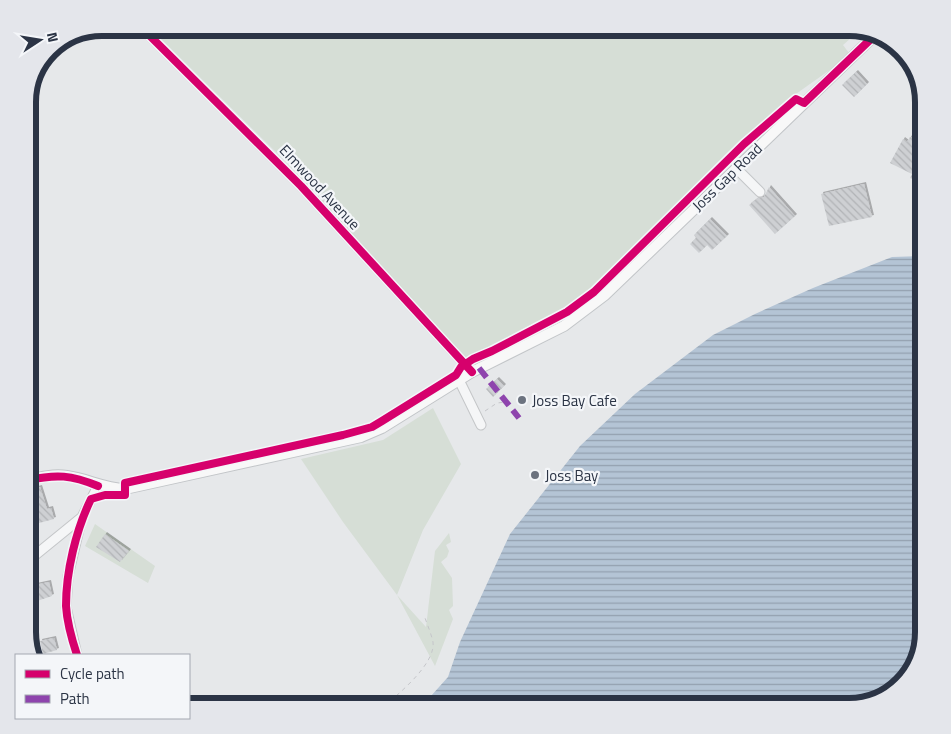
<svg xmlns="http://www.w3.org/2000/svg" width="951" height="734" viewBox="0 0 951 734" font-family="'Titillium Web',sans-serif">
<defs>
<pattern id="water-rules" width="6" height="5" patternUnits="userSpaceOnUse" patternTransform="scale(1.25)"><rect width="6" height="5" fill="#b4c4d5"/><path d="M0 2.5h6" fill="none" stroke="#93a0af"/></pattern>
<pattern id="building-back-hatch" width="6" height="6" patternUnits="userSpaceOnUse" patternTransform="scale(1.25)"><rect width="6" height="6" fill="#ced0d3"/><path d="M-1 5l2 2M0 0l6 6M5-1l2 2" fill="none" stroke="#b1b3b6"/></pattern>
<filter id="shadow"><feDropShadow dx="2" dy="-2" stdDeviation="0" flood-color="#0004"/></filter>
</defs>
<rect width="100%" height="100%" fill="#e6e8ea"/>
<path fill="#d6ded6" d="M150,28H849L859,31L843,45L849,53L834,67L793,96L743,141L577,302L488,352L468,360L286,162Z
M433,408L461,464L423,530L397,595L426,627L435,551L449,533L451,542L446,545L449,551L447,557L441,562L452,578L453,606L449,610L453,619L435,666L397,595L343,522L301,459L383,440Z
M95,524L155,566L148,583L85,546Z"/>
<path fill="url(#water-rules)" d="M923,256V632L908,677L881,699L849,706H422L448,677L460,642L510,534L580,446L635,394L713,335L755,314L813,288L892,257Z"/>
<path fill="url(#building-back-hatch)" filter="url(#shadow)" d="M856,72L867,84L854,97L842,85Z
M910,137L924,144V167L916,181L910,178L912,174L890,163L903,139L907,142Z
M864,184L872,217L829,226L821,194Z
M769,187L795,216L775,234L749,205L758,198L764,197Z
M710,219L727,236L712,250L707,245L699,253L690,244L696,238L694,235Z
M497,379L504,386L493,397L486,389Z
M40,487L47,509L51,508L54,519L28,526V497L34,496L32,489Z
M105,534L129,551L120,562L96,547Z
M49,582L52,596L28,604V592L36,590L35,585Z
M54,638L57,650L43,654L40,641Z"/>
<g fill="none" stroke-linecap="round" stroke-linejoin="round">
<defs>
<path id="minor" d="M142,28L301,186L472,372
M736,168L760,192
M459,380L481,425
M28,561L82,517
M77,655L66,607L68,576L82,517L98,486"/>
<path id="major" d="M28,480C41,477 54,474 67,476C88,479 103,488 125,489L361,437L382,428L472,372L564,326L605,295L874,36"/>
</defs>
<use href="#minor" stroke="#c4c6c8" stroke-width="11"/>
<use href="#major" stroke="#c2c5c8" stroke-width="12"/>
<path stroke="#c5c6ca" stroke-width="1" stroke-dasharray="4 4" stroke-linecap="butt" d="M485,411L497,403L506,402
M384,706C399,694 436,663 433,642C431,633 427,624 424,615"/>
<use href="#minor" stroke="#f5f6f7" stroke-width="9"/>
<use href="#major" stroke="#f8f8f8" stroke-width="10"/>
<path stroke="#8e44ad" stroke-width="6" stroke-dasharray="12 6" stroke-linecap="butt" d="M479,368L519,418"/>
<defs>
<path id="cycleway" d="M142,28L301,186L472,372
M28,480C57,474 71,475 98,486
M77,655C72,640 67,622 66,606C66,571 76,530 91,499L105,495H125V483L343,435L372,427L382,421L456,375L461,367L473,359L492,351L567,312L594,292L744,144L796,99L804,103L874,36"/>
</defs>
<use href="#cycleway" stroke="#f4f6f9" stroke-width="11"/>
<use href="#cycleway" stroke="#d6006c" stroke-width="8"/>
</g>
<g fill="#6c737f" stroke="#f4f6f9" stroke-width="2">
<circle cx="522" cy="400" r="5"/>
<circle cx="535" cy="475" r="5"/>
</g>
<g text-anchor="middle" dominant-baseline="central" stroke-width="4.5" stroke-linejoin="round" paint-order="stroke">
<g font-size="15" fill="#2b3445" stroke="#f4f6f9">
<text transform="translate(727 177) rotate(-44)">Joss Gap Road</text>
<text transform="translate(320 187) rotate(47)">Elmwood Avenue</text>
</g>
<g font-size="15" fill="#2b3445" stroke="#f4f6f9" text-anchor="start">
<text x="532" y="400">Joss Bay Cafe</text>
<text x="545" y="475">Joss Bay</text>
</g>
</g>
<path d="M0 0H951V734H0ZM102 36H849A66 66 0 0 1 915 102V632A66 66 0 0 1 849 698H102A66 66 0 0 1 36 632V102A66 66 0 0 1 102 36Z" fill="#e4e6eb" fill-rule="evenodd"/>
<path fill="none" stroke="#2b3445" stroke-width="6" d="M102 36H849A66 66 0 0 1 915 102V632A66 66 0 0 1 849 698H102A66 66 0 0 1 36 632V102A66 66 0 0 1 102 36Z"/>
<rect x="15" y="654" width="175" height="65" fill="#f4f6f9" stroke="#a4a8b1"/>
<rect x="25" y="670" width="25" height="8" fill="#d6006c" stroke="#a4a8b1"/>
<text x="60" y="679" font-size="15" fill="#2b3445">Cycle path</text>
<rect x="25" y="695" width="25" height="8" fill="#8e44ad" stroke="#a4a8b1"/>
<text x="60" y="704" font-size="15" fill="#2b3445">Path</text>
<g transform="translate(40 40) rotate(78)" stroke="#f4f6f9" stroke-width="4" paint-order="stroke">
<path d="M0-4L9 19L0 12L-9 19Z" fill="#2b3445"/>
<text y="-8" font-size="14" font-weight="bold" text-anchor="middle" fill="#2b3445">N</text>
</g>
</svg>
